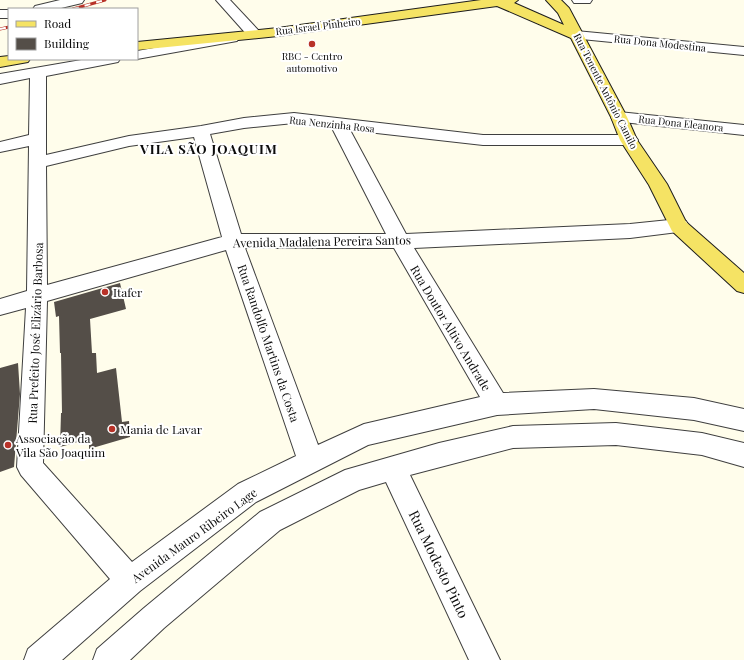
<svg xmlns="http://www.w3.org/2000/svg" width="744" height="660" viewBox="0 0 744 660" font-family="'Playfair Display',serif">
<rect width="100%" height="100%" fill="#fffdeb"/>
<path fill="#544e48" d="M120,283L126,309L90,319L92,353H96L97,373L116,368L122,422L129,421L130,437L89,449V439L60,447L61,413H62L61,353H60L59,316L56,317L54,302Z
M18,363L20,394L14,467L0,472V368Z"/>
<g fill="none" stroke-linecap="round" stroke-linejoin="round">
<defs>
<path id="minor" d="M60,0H84L82,3L57,9H33L35,6Z
M216,0H230L259,31L261,34L259,37L254,38L249,37Z
M572,0H592L590,3H574Z
M0,10H9V18H0Z
M576,31L744,47V55L571,38L569,35L571,32Z
M232,34L237,35L239,38L237,41L137,59H135H137V51Z
M87,59H120L118,62L113,63L46,76V155L129,136L201,126L244,118L294,113L483,135H629L635,136L638,140L635,144L629,145H483L350,130L406,234L630,224L679,219L686,221L689,226L686,231L630,238L414,248L503,393L594,389L694,398L744,409V431L694,420L594,409L497,415L368,445L256,502L140,591L62,660H24L28,649L110,579L21,475L17,467L26,308L0,315V299L27,291L29,146L0,152V142L29,135L30,78L0,84V74ZM294,123L332,128L386,234H241L210,134L244,128ZM194,137L222,237L47,285L46,166L129,146ZM245,248H394L480,397L364,424L318,445ZM226,250L296,456L238,484L132,562L43,463L47,301Z
M619,112L744,125V135L613,121L611,117L613,113Z
M616,423L702,433L744,443V467L702,455L616,445L513,448L410,475L500,660H469L386,482L359,490L280,530L164,628L130,660H93L97,649L144,608L260,512L345,470L439,443L513,426Z"/>
<path id="major" d="M481,0H518L514,3L564,25L558,13L546,0H561L569,8L627,117L637,140L667,184L686,222L744,273V293L737,291L672,231L649,185L620,140L611,117L571,38L497,6L278,36L137,50V42L278,28Z
M9,56V59H30L28,62L0,67V57Z"/>
</defs>
<use href="#minor" stroke="#3f3f3f" stroke-width="2"/>
<use href="#major" stroke="#1d1d1d" stroke-width="2"/>
<use href="#minor" fill="#fff" fill-rule="evenodd"/>
<use href="#major" fill="#f5e364" fill-rule="evenodd"/>
<defs>
<path id="rail" d="M73,9L105,0
M0,29L9,27"/>
</defs>
<use href="#rail" stroke="#b83228" stroke-width="3"/>
<use href="#rail" stroke="#fff" stroke-width="2" stroke-dasharray="6" stroke-linecap="butt"/>
</g>
<g fill="#b83228" stroke="#fff" stroke-width="1.5">
<circle cx="312" cy="44" r="4"/>
<circle cx="105" cy="292" r="4"/>
<circle cx="112" cy="429" r="4"/>
<circle cx="8" cy="445" r="4"/>
</g>
<g text-anchor="middle" dominant-baseline="central" stroke-width="4" stroke-linejoin="round" paint-order="stroke">
<g font-size="10" fill="#0c0c0c" stroke="#fff">
<text transform="translate(318 26) rotate(-7)">Rua Israel Pinheiro</text>
<text transform="translate(660 43) rotate(6)">Rua Dona Modestina</text>
<text transform="translate(606 91) rotate(63)">Rua Tenente Antônio Camilo</text>
<text transform="translate(681 123) rotate(6)">Rua Dona Eleanora</text>
<text transform="translate(332 124) rotate(6)">Rua Nenzinha Rosa</text>
</g>
<g font-size="10" fill="#0c0c0c" stroke="#fff">
<text x="312" y="56">RBC - Centro<tspan x="312" dy="12">automotivo</tspan></text>
</g>
<g font-size="12" fill="#0c0c0c" stroke="#fff">
<text transform="translate(322 241) rotate(-1)">Avenida Madalena Pereira Santos</text>
<text transform="translate(451 328) rotate(59)">Rua Doutor Altivo Andrade</text>
<text transform="translate(35 333) rotate(-88)">Rua Prefeito José Elizário Barbosa</text>
<text transform="translate(269 343) rotate(71)">Rua Randolfo Martins da Costa</text>
<text transform="translate(194 535) rotate(-36)">Avenida Mauro Ribeiro Lage</text>
</g>
<g font-size="12" fill="#0c0c0c" stroke="#fff" text-anchor="start">
<text x="113" y="292">Itafer</text>
<text x="120" y="429">Mania de Lavar</text>
<text x="16" y="438">Associação da<tspan x="16" dy="14">Vila São Joaquim</tspan></text>
</g>
<g font-size="13" font-weight="bold" letter-spacing="1" fill="#0c0c0c" stroke="#fff">
<text x="209" y="148">VILA SÃO JOAQUIM</text>
</g>
<g font-size="14" fill="#0c0c0c" stroke="#fff">
<text transform="translate(439 564) rotate(64)">Rua Modesto Pinto</text>
</g>
</g>
<rect x="8" y="8" width="130" height="52" fill="#ffffff" stroke="#9e9e9e"/>
<rect x="16" y="21" width="20" height="6" fill="#f5e364" stroke="#9e9e9e"/>
<text x="44" y="28" font-size="12" fill="#0c0c0c">Road</text>
<rect x="16" y="38" width="20" height="12" fill="#544e48" stroke="#9e9e9e"/>
<text x="44" y="48" font-size="12" fill="#0c0c0c">Building</text>
</svg>
